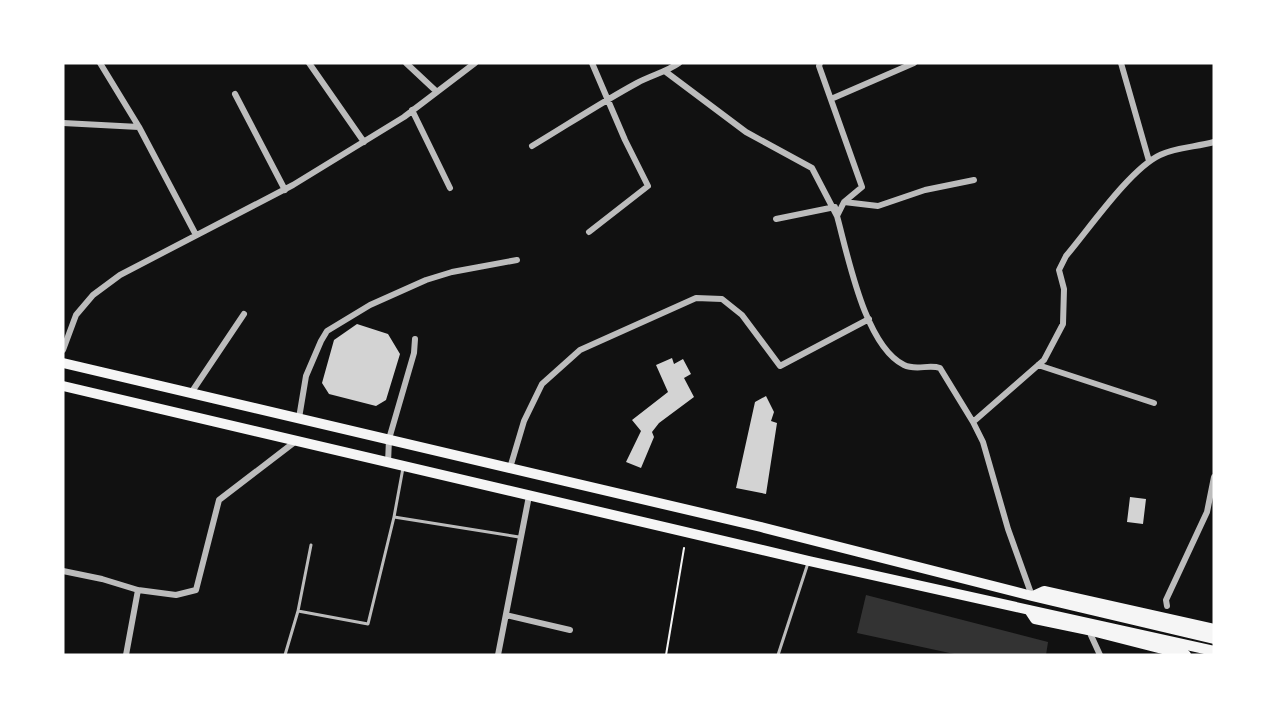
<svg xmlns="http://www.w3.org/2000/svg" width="1277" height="718" viewBox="0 0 1277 718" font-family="Signika,sans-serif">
<rect width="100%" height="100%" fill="#111"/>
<path fill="#333" d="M866,595L1048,642L1046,655H959L857,633Z"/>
<path fill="#d3d3d3" d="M357,324L388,334L400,354L386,400L376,406L329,394L322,383L334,340Z
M672,358L674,364L683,359L691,374L684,378L694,397L659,423L652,432L654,437L641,468L626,462L641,431L632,420L668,392L656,365Z
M766,396L774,412L771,421L777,423L766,494L736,488L755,402Z
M1130,497L1146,499L1143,524L1127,522Z"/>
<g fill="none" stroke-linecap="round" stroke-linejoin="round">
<path stroke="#f5f5f5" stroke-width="2" d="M666,655L684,548"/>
<path stroke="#bcbcbc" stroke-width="3" d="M403,468L394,517L519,537
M298,611L311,545
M285,655L298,611L368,624L394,517
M778,655L808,563"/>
<path stroke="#bcbcbc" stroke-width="6" d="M309,63L364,142
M406,63L437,92
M820,63L819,66L862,187L844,202L837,216C848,256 865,346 904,365C916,371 929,364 940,368L973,422
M1121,63L1149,161
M666,72L746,132L812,168L837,216
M235,94L285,190
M831,99L914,63
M412,110L450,188
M63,123L139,127L100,63
M139,127L196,235
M532,146C567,125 602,102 637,83C652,75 666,72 679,63
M844,202L878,206L925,190L974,180
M776,219L835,207
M589,232L648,186L625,140L592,63
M63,350L76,315L93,295L120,275L293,185L404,117L475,63
M1038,365L1154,403
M191,393L244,314
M299,418L306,376L321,341L327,331L370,305L426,280L452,272L517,260
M388,463L389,439L414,353L415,339
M510,468L524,421L542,384L580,350L696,298L722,299L742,315L780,366L869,319
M63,571L102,579L138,590L176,595L196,590L219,500L296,441
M1032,596L1008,529L983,442L973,422L1044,360L1063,324L1064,289L1059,270L1066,256C1089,229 1130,169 1160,155C1176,147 1197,147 1214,142
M1167,606L1166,600L1207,512L1214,477
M506,615L570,630
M1089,631L1100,655
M126,655L138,590
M498,655L529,496"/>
<path stroke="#f5f5f5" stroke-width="10" d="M63,363L761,527L1032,596L1214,639
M63,386L809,561L1214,651
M1033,596L1044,591L1214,629
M1029,610L1035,619L1088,630L1186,655"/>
</g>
<rect width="1277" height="718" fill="none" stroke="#ffffff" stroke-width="129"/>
</svg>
